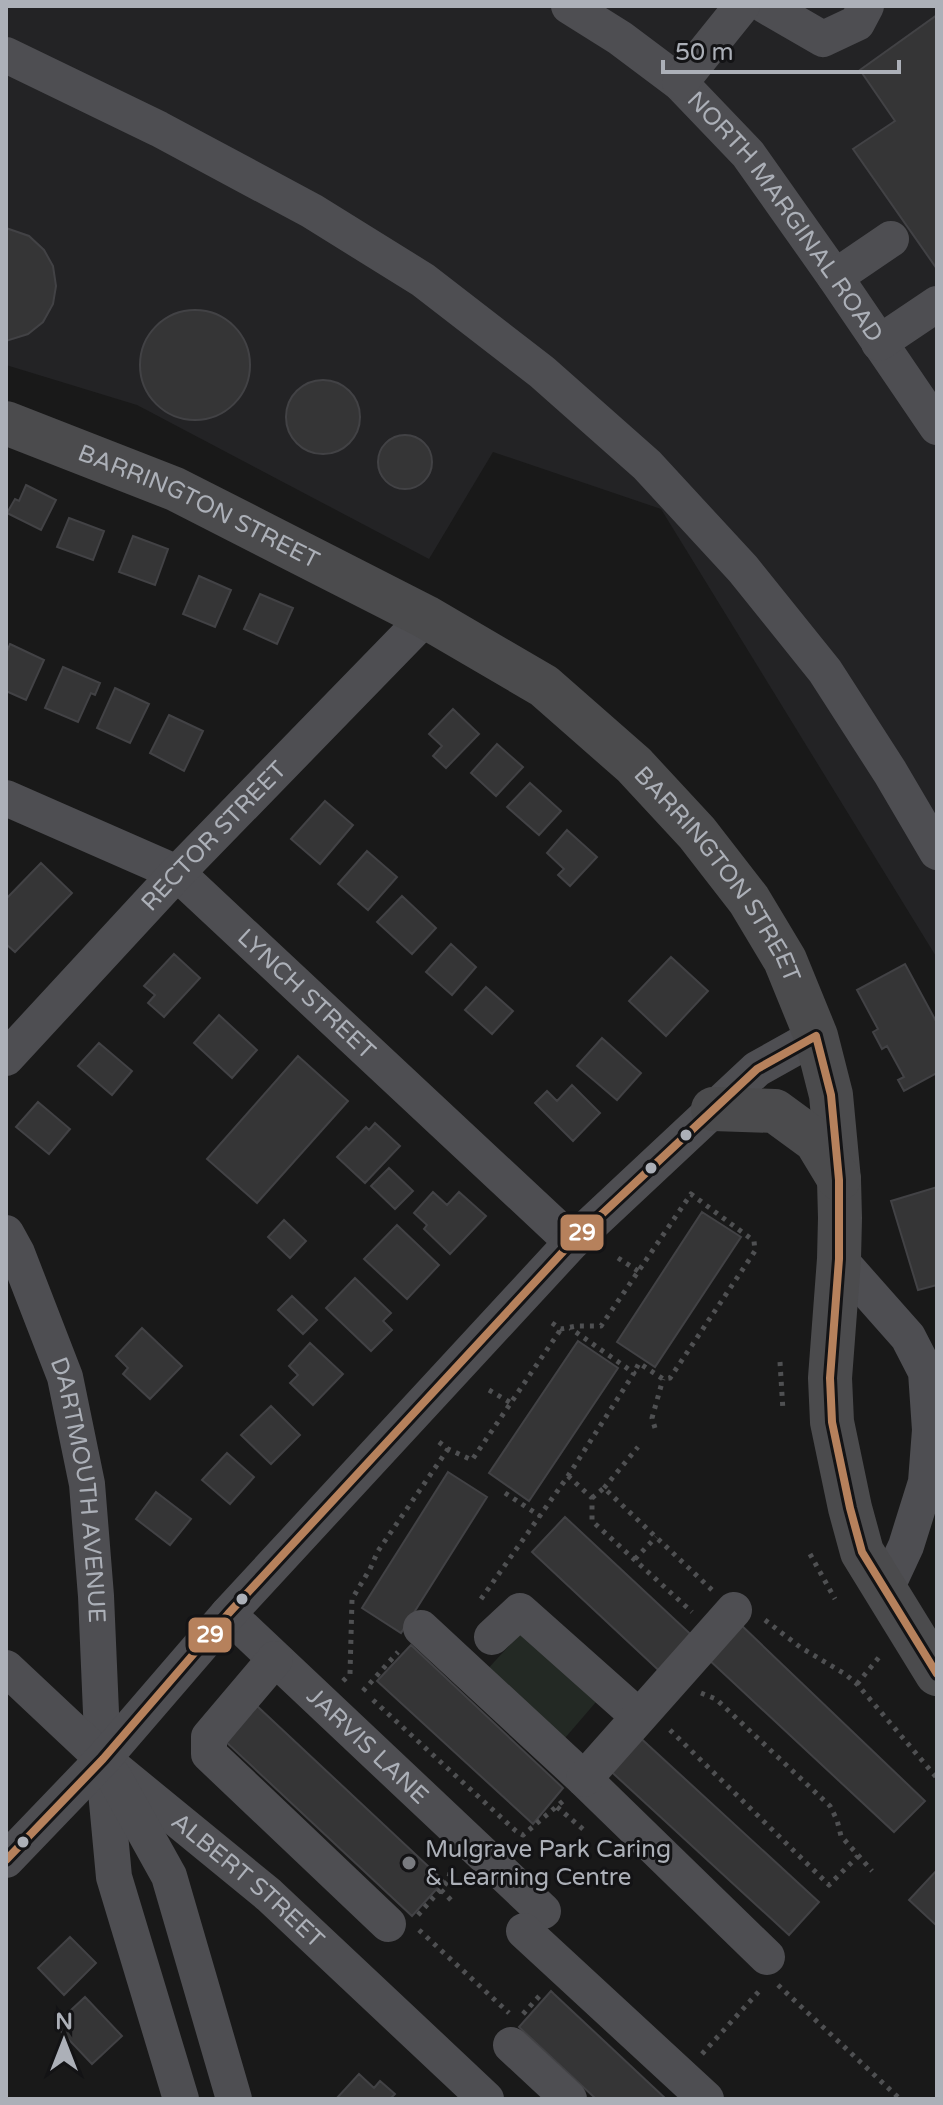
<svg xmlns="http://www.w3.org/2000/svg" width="943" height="2105" viewBox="0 0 943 2105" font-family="'Varela Round',sans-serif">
<rect width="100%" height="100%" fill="#191919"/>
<path fill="#232325" d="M6,6H937V958L661,509L493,452L429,559L137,405L6,365Z"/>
<path fill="#232924" d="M521,1633L596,1702L559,1745L483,1674Z"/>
<path fill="#353536" stroke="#424245" stroke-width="2" d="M937,15V269L853,149L895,121L860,70Z
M6,228L29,236L44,250L53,266L56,286L53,304L43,322L28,334L6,341Z
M140 365a55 55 0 1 1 110 0a55 55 0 1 1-110 0Z
M286 417a37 37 0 1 1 74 0a37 37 0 1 1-74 0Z
M378 462a27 27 0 1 1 54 0a27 27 0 1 1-54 0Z
M26,485L56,500L41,530L7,513L15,499L19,501Z
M69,518L104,531L93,560L57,547Z
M133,536L168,549L155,585L119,572Z
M199,576L231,590L215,627L183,614Z
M260,594L293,608L277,644L244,629Z
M10,644L44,660L26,700L6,691V654Z
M63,667L100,683L95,695L91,693L78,722L45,708Z
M115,688L149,704L130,743L97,728Z
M453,709L479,734L446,768L433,756L442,746L429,734Z
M169,715L203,731L184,771L150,753Z
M497,744L523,767L496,796L471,773Z
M530,783L561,811L539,835L507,807Z
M325,801L353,825L320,864L291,839Z
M567,830L597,857L570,886L558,875L564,869L547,853Z
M367,851L397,877L368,910L338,884Z
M41,863L72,893L15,952L6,944V899Z
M402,896L436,928L412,954L377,922Z
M451,944L476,967L452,995L426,972Z
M174,954L200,978L164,1017L148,1003L155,995L144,986Z
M671,957L708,991L666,1036L629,1001Z
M905,964L937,1023V1073L904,1091L898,1080L904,1077L887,1046L882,1049L873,1032L878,1029L857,990Z
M486,987L513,1011L492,1034L465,1010Z
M219,1015L257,1050L232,1078L194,1043Z
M602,1038L641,1073L617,1100L577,1066Z
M99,1043L132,1071L112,1095L78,1066Z
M298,1056L348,1101L257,1203L207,1159Z
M572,1085L600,1113L573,1141L535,1103L547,1091L557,1101Z
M38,1102L70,1129L49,1154L16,1127Z
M375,1123L400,1146L365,1183L337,1157L366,1127L369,1130Z
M389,1168L413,1191L395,1209L371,1186Z
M937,1187V1285L918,1290L891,1201Z
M433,1192L447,1205L459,1192L486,1216L450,1254L424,1229L427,1225L414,1213Z
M702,1212L741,1237L655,1367L617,1342Z
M284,1220L306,1241L290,1258L268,1237Z
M397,1225L439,1265L407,1299L364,1259Z
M355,1278L391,1313L383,1321L392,1330L371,1351L326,1308Z
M292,1296L317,1320L303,1334L278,1310Z
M142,1328L182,1366L150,1399L123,1374L128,1368L116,1356Z
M578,1341L618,1368L529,1501L489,1473Z
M310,1343L343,1374L313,1405L290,1383L298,1375L289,1366Z
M271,1406L300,1435L271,1464L241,1435Z
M227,1453L254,1477L230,1504L202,1480Z
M448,1472L487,1497L401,1633L362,1608Z
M156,1492L191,1519L170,1545L136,1519Z
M565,1517L700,1643L667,1678L532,1552Z
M739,1623L925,1801L894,1832L707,1658Z
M411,1645L563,1788L533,1824L377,1681Z
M257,1706L444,1881L412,1916L224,1740Z
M635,1733L819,1902L789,1935L604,1765Z
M937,1870V1926L909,1900Z
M70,1937L96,1963L64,1995L38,1968Z
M551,1991L554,1994L666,2099H596L519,2027Z
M85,1997L122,2036L92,2064L55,2025Z
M359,2074L374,2088L380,2081L395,2094L390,2099H336Z"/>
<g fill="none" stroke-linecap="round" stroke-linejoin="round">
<path stroke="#4f5052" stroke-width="5" stroke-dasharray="4 6" stroke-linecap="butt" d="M618,1258L638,1271
M552,1323L561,1329L577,1326H601L691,1194L754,1241L755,1251L670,1378L663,1379L639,1363L634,1373
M780,1362L783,1411
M489,1390L511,1403
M655,1428L652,1418L663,1379
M439,1442L448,1449L472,1460L561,1329
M568,1476L592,1498V1521L692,1612
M604,1488L638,1447
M505,1493L540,1516
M592,1498L604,1488L712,1590
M810,1554L835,1599
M635,1559L656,1537
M481,1599L568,1476L634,1373L570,1328
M765,1620L800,1647L845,1674L857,1684L937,1778
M343,1681L350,1674L352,1599L370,1569L378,1551L448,1449
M857,1684L880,1656
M363,1691L398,1652
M701,1693L716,1699L830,1806L837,1820L841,1836L872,1871
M373,1700L516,1831L523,1835L563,1801
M670,1730L829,1885L858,1856
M557,1807L584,1830
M441,1890L454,1903
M418,1915L448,1881L451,1869
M419,1930L509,2013
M778,1985L900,2099
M523,2014L543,1992
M702,2054L762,1988"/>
<g stroke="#4e4e52" stroke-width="36">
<path id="s1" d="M569,6L620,38L680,83L748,154L835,277L937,427"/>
<path d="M766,6L823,39L857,23L866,6"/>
<path d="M6,55L159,129L312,211L423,280L542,372L647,465L743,569L825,671L890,772L937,852"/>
<path d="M680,83L742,6"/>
<path d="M835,277L891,239"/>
<path d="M879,343L937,304"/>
<path id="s2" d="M6,798L177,873L572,1242"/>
<path id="s3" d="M6,1058L177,873L426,617"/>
<path id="s4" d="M6,1233L17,1253L65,1377L87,1484L96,1596L103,1759L114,1877L181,2099"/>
<path d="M839,1259L908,1337L926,1372L930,1430L926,1482L906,1546L886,1589"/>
<path id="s5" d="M228,1614L543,1911"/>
<path d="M421,1628L584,1779L767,1957"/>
<path d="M492,1637L520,1611L638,1716"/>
<path d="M275,1659L209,1737V1754L388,1924"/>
<path id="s6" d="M6,1668L103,1759L269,1895L486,2099"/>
<path d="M114,1777L169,1876L234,2099"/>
<path d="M584,1779L734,1610"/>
<path d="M6,1860L103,1759L228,1614L572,1242L757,1069L816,1036"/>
<path d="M524,1931L706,2099"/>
<path d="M511,2045L569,2099"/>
</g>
<g stroke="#4b4b4d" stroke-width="44">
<path id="s7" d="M6,423L175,489L426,617L544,686L634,765L697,833L749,900L785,960L816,1036L831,1095L839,1180L840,1218L839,1259L830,1378L832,1422L850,1508L862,1552L937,1674"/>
<path d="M713,1109L775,1111L816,1141L839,1179"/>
</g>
<defs>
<path id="bus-1" d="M6,1860L103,1759L228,1614L572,1242L757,1069L816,1036L831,1095L839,1180V1259L830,1378L832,1422L850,1508L862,1552L937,1674"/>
</defs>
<use href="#bus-1" stroke="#131315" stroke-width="14"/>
<use href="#bus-1" stroke="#b6815c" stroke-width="8"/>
</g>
<g fill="#acb0b8" stroke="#131315" stroke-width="3">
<circle cx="686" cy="1135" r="7"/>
<circle cx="651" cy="1168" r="7"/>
<circle cx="242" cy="1599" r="7"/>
<circle cx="23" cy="1842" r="7"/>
</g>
<circle fill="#797b80" stroke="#131315" stroke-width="3" cx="409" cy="1863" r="8"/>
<g text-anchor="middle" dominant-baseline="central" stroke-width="6" stroke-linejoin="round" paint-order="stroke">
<g font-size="24" fill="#acb0b8" stroke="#131315">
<text stroke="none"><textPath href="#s1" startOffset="306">NORTH MARGINAL ROAD</textPath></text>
<text stroke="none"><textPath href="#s7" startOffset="210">BARRINGTON STREET</textPath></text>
<text stroke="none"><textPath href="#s3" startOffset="304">RECTOR STREET</textPath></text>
<text stroke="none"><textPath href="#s7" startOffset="858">BARRINGTON STREET</textPath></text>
<text stroke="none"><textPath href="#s2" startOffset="364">LYNCH STREET</textPath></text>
<text stroke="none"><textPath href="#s4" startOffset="270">DARTMOUTH AVENUE</textPath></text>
<text stroke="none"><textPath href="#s5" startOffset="192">JARVIS LANE</textPath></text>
<text stroke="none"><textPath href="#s6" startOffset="322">ALBERT STREET</textPath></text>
</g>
<g font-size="24" fill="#acb0b8" stroke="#131315" text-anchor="start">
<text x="425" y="1849">Mulgrave Park Caring<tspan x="425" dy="28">&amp; Learning Centre</tspan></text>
</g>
</g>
<g stroke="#131315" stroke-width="3">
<rect x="559" y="1213" width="46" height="39" rx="8" fill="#b6815c"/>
<rect x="187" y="1616" width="46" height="38" rx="8" fill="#b6815c"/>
</g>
<g font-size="22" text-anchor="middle" font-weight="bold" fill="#fff">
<text x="582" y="1240">29</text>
<text x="210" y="1642">29</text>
</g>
<rect width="943" height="2105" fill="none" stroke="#acb0b8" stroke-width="16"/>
<g transform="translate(64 2041)" stroke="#131315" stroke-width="6" paint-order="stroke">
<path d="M0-6L14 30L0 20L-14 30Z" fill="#acb0b8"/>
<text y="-12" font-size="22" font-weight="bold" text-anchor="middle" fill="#acb0b8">N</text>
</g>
<path d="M663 60v12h236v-12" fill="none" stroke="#acb0b8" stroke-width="4"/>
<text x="675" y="60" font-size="24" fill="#acb0b8" stroke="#131315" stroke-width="6" paint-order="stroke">50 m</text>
</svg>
